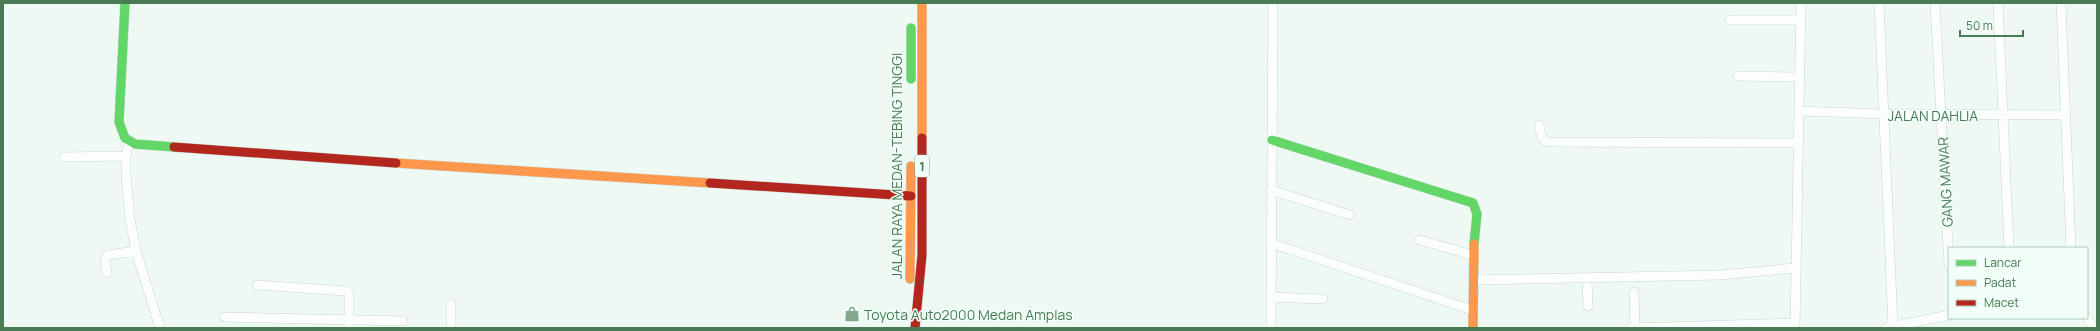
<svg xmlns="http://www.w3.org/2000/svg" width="2100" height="331" viewBox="0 0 2100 331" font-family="Manrope,sans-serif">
<rect width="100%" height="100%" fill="#eef9f4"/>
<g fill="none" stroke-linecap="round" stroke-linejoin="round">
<defs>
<path id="street" d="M1879,3L1893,326
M1935,3L1949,265
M1998,3L2009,248
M2061,3L2071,248
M1730,20H1801
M1738,76L1800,77
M1800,111L1883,114L2065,115
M1539,125L1542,138L1547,142L1799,143
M129,142L126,156V175L130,220L136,251L160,328
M64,157L126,156
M1271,190L1350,215
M1420,240L1472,255
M1271,243L1472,310
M107,273L105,261L108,255L136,251
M1587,279L1588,306
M1472,280L1720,275L1795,268
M257,285L347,291L349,294V328
M1634,292L1635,328
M1271,297L1323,299
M224,317L403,321
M2087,318L2094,328
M451,328V304
M1271,328L1273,3
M1630,328L1794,323
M1795,328L1801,3
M1886,328L1949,315"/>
<path id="fast" d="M125,3L119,122L125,138L135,144L174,147
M911,28V79
M1272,140L1473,203L1477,214L1474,244"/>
<path id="slow" d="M922,3V138
M396,163L710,183
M910,279L911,166
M1473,328L1474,244"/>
<path id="jam" d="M174,147L396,163
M710,183L911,196
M915,328L922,255V138"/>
</defs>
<use href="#street" stroke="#c9d8ce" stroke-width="10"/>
<use href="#fast" stroke="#c9d9cf" stroke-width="10"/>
<use href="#slow" stroke="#c9d9cf" stroke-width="10"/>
<use href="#jam" stroke="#c9d9cf" stroke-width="10"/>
<use href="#street" stroke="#fcfefd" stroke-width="9"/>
<use href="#fast" stroke="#63d668" stroke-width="9"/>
<use href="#slow" stroke="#ff974d" stroke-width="9"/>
<use href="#jam" stroke="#b3261e" stroke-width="9"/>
</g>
<defs>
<symbol id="shop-bare" viewBox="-9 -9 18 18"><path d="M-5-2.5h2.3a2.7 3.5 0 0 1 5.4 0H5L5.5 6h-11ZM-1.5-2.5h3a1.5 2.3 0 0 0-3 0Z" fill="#83a88d" stroke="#f1fff8" stroke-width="2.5" paint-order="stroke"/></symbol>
</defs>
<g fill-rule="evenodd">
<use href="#shop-bare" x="841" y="303" width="22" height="22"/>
</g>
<g text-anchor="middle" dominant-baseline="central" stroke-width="3" stroke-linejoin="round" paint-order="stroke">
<rect fill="#f1fff8" stroke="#7ba386" stroke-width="1" x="915" y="155" width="14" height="22" rx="3"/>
<g font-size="13" font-weight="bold" fill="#497c55">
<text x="922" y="166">1</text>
</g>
<g font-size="14" fill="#497c55" stroke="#f1fff8">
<text x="1933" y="115">JALAN DAHLIA</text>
<text transform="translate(896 166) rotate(-90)">JALAN RAYA MEDAN-TEBING TINGGI</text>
<text transform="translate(1945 182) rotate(-93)">GANG MAWAR</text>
</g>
<g font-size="14" fill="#497c55" stroke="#f1fff8" text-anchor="start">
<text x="864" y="314">Toyota Auto2000 Medan Amplas</text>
</g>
</g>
<rect width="2100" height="331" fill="none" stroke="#497c55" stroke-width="8"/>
<rect x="1948" y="247" width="140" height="72" fill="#f1fff8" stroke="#aecbb7"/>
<rect x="1956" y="260" width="20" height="6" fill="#63d668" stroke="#aecbb7"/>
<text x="1984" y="267" font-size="12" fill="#497c55">Lancar</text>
<rect x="1956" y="280" width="20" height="6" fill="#ff974d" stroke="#aecbb7"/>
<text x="1984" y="287" font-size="12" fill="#497c55">Padat</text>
<rect x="1956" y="300" width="20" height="6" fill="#b3261e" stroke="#aecbb7"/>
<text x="1984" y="307" font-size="12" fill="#497c55">Macet</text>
<path d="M1960 30v6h63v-6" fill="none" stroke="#497c55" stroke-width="2"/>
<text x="1966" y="30" font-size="12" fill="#497c55" stroke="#f1fff8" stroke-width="3" paint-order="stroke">50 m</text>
</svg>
